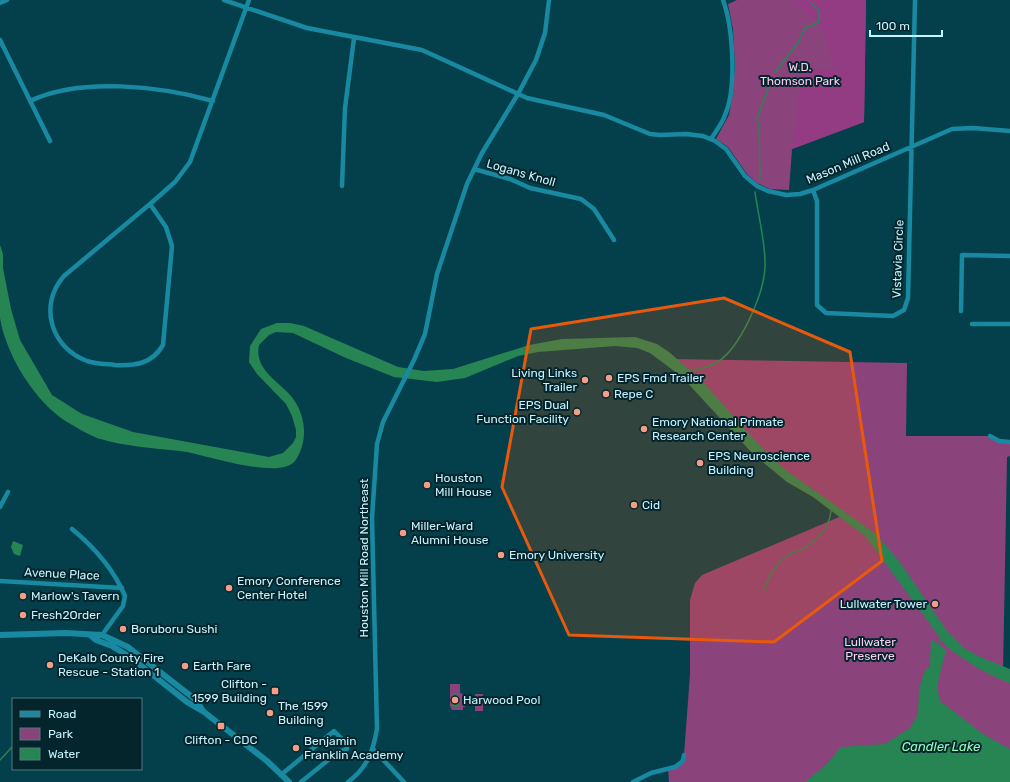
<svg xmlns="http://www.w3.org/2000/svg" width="1010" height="782" viewBox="0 0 1010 782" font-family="Rubik,sans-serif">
<rect width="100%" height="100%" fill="#04404c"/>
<path fill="#8b437c" d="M737,0H866L864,122L792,149L789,190L770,189L757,183L747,174L728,147L716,139L729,115L733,92L735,66L733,29L728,4Z
M669,359L907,363L906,436H990L1010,442V456L1007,457L1003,673L1010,676V782H669L668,768L675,767L684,755L690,674V600L695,583L702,575L844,515L782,471Z
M450,684H460V693L465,695V707H463V710H452L450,706Z
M475,694H483V711H475Z"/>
<path fill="#943c83" d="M792,0H866L864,122L792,149L799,109L797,100L804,71L835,68L821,26Z"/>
<path fill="#278553" d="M0,245L3,254V268L11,309L20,340L52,395L82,414L133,432L269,457L283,453L293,443L296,437V430L292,416L286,404L257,374L249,362L250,346L261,329L277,323H290L304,326L398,367L424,371L453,369L529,345L562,339L635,337L657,344L669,352L701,380L762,448L787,471L876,534L899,561L947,631L964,648L980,657L1010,669V683C987,675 967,662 947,647L866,537L813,497L787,482L753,454L682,377L650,353L637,348L615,346L538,352L518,356L465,378L437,382L394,377L346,358L293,333L276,332L269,335L259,345C254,369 277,380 291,396C306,414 309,441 295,461C281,480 208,456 187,452C157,448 125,447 97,438C87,434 76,427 67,422C35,402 6,355 0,318Z
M13,541L23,545L20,556L14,554L11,547Z
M931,639L946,650L937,686L940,701L983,734L1010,749V782H805L826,765L841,747L885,744L910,728L918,714L919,689L925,670L930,667Z
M455,694L458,695L459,706L455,707L452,706L451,695Z"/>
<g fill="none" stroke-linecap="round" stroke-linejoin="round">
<path stroke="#278553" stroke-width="1.5" d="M775,73L799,41L805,28L819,22V10L811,3
M760,180L759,126L757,119L769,86
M690,371C698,369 709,367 716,363C740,349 764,294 765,267C766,243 758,216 755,192
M764,589C769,578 774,566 784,558C788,554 795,552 800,550C816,542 829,529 831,511
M939,644L941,638
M0,760L13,746"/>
<path stroke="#1889a0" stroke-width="4.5" d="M224,0L307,28L422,50L527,98L604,115L650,134L660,135L686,134L703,136L715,141L726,149L745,176L757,186L768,191L786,195L800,194L813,190L952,129L973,128L1010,131
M0,3L7,0
M0,40L50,141
M30,101C80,77 160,86 213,101
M711,139C716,131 722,124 725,115C737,88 733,27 723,0
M474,169L510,179L530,188L581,199L594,209L614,240
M342,186L345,108L354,38
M813,190L817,201V305L826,313L893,316L904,310L908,298L915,0
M150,204L166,227L172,246L163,345C152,364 135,366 115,365C106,364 96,364 87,361C51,348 38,305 64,276Z
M150,204L175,182L190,162L249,0
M961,311L962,255L1010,256
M972,324H1010
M990,436L999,441L1010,442
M0,507L8,492
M72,529C94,547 114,570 125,596L123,606L102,635
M0,581L122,588
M373,749L404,782
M282,774L334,731L347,744V749L338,752L301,782
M348,782C367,768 373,752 377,729L372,518L377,444L383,422L414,360L425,334L437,274L467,184L482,153L518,94L536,60L545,33L549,0
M633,782L651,773L675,767L683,761L684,755"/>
<path stroke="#1889a0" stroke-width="6" d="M0,635L66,633L102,635L128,647L196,700L203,711
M90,635L96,640L112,646L130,657L187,702L204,712L267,761L289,782"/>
</g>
<path fill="#e8590c" fill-opacity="0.2" stroke="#e8590c" stroke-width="3" stroke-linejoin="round" d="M724,298L850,352L882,561L774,642L569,635L502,487L531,329Z"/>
<g fill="#f49e87" stroke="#04252c" stroke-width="1.5">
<circle cx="609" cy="378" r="4"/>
<circle cx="585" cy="380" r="4"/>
<circle cx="606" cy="394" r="4"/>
<circle cx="577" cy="412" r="4"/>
<circle cx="644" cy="429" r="4"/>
<circle cx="700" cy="463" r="4"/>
<circle cx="427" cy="485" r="4"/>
<circle cx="634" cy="505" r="4"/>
<circle cx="403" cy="533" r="4"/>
<circle cx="501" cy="555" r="4"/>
<circle cx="229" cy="588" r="4"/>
<circle cx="23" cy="596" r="4"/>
<circle cx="935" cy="604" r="4"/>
<circle cx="23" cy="615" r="4"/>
<circle cx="123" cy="629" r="4"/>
<circle cx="50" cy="665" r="4"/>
<circle cx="185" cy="666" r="4"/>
<rect x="271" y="687" width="8" height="8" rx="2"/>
<circle cx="455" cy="700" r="4"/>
<circle cx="270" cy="713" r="4"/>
<rect x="217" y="722" width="8" height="8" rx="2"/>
<circle cx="296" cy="748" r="4"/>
</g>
<g text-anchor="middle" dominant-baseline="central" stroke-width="4" stroke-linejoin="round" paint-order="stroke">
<g font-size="12" fill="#fdcdf1" stroke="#04252c">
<text x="800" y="67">W.D.<tspan x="800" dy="14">Thomson Park</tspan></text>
<text x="870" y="642">Lullwater<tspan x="870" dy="14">Preserve</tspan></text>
</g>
<g font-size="12" fill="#c6f3ff" stroke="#04252c">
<text transform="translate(848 163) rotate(-23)">Mason Mill Road</text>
<text transform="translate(521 173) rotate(16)">Logans Knoll</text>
<text transform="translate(898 259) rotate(-88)">Vistavia Circle</text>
<text transform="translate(364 558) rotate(-90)">Houston Mill Road Northeast</text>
<text transform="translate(62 574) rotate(3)">Avenue Place</text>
</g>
<g font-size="12" fill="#c6f3ff" stroke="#04252c" text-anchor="start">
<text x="577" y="373" text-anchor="end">Living Links<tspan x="577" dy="14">Trailer</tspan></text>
<text x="617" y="378">EPS Fmd Trailer</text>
<text x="614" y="394">Repe C</text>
<text x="569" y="405" text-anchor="end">EPS Dual<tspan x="569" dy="14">Function Facility</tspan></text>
<text x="652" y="422">Emory National Primate<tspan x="652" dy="14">Research Center</tspan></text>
<text x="708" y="456">EPS Neuroscience<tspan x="708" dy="14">Building</tspan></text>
<text x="435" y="478">Houston<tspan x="435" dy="14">Mill House</tspan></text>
<text x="642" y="505">Cid</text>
<text x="411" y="526">Miller-Ward<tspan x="411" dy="14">Alumni House</tspan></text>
<text x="509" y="555">Emory University</text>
<text x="237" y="581">Emory Conference<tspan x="237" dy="14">Center Hotel</tspan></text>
<text x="31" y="596">Marlow's Tavern</text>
<text x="927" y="604" text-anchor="end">Lullwater Tower</text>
<text x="31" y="615">Fresh2Order</text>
<text x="131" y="629">Boruboru Sushi</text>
<text x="58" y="658">DeKalb County Fire<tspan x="58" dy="14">Rescue - Station 1</tspan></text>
<text x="193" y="666">Earth Fare</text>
<text x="267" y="684" text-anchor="end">Clifton -<tspan x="267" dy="14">1599 Building</tspan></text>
<text x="463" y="700">Harwood Pool</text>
<text x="278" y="706">The 1599<tspan x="278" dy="14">Building</tspan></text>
<text x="221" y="740" text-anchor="middle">Clifton - CDC</text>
<text x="304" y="741">Benjamin<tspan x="304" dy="14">Franklin Academy</tspan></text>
</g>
<g font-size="13" font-style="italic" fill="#8efeb9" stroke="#04252c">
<text x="941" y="746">Candler Lake</text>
</g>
</g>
<rect x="12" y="698" width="130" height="72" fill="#04252c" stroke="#527780"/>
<rect x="20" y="711" width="20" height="6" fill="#1889a0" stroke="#527780"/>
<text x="48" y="718" font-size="12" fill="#c6f3ff">Road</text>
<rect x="20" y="728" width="20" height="12" fill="#8b437c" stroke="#527780"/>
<text x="48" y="738" font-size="12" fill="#c6f3ff">Park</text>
<rect x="20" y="748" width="20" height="12" fill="#278553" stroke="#527780"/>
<text x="48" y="758" font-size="12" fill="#c6f3ff">Water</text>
<path d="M870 30v6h72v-6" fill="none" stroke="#c6f3ff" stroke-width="2"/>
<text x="876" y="30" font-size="12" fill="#c6f3ff" stroke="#04252c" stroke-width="3" paint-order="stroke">100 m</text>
</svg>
